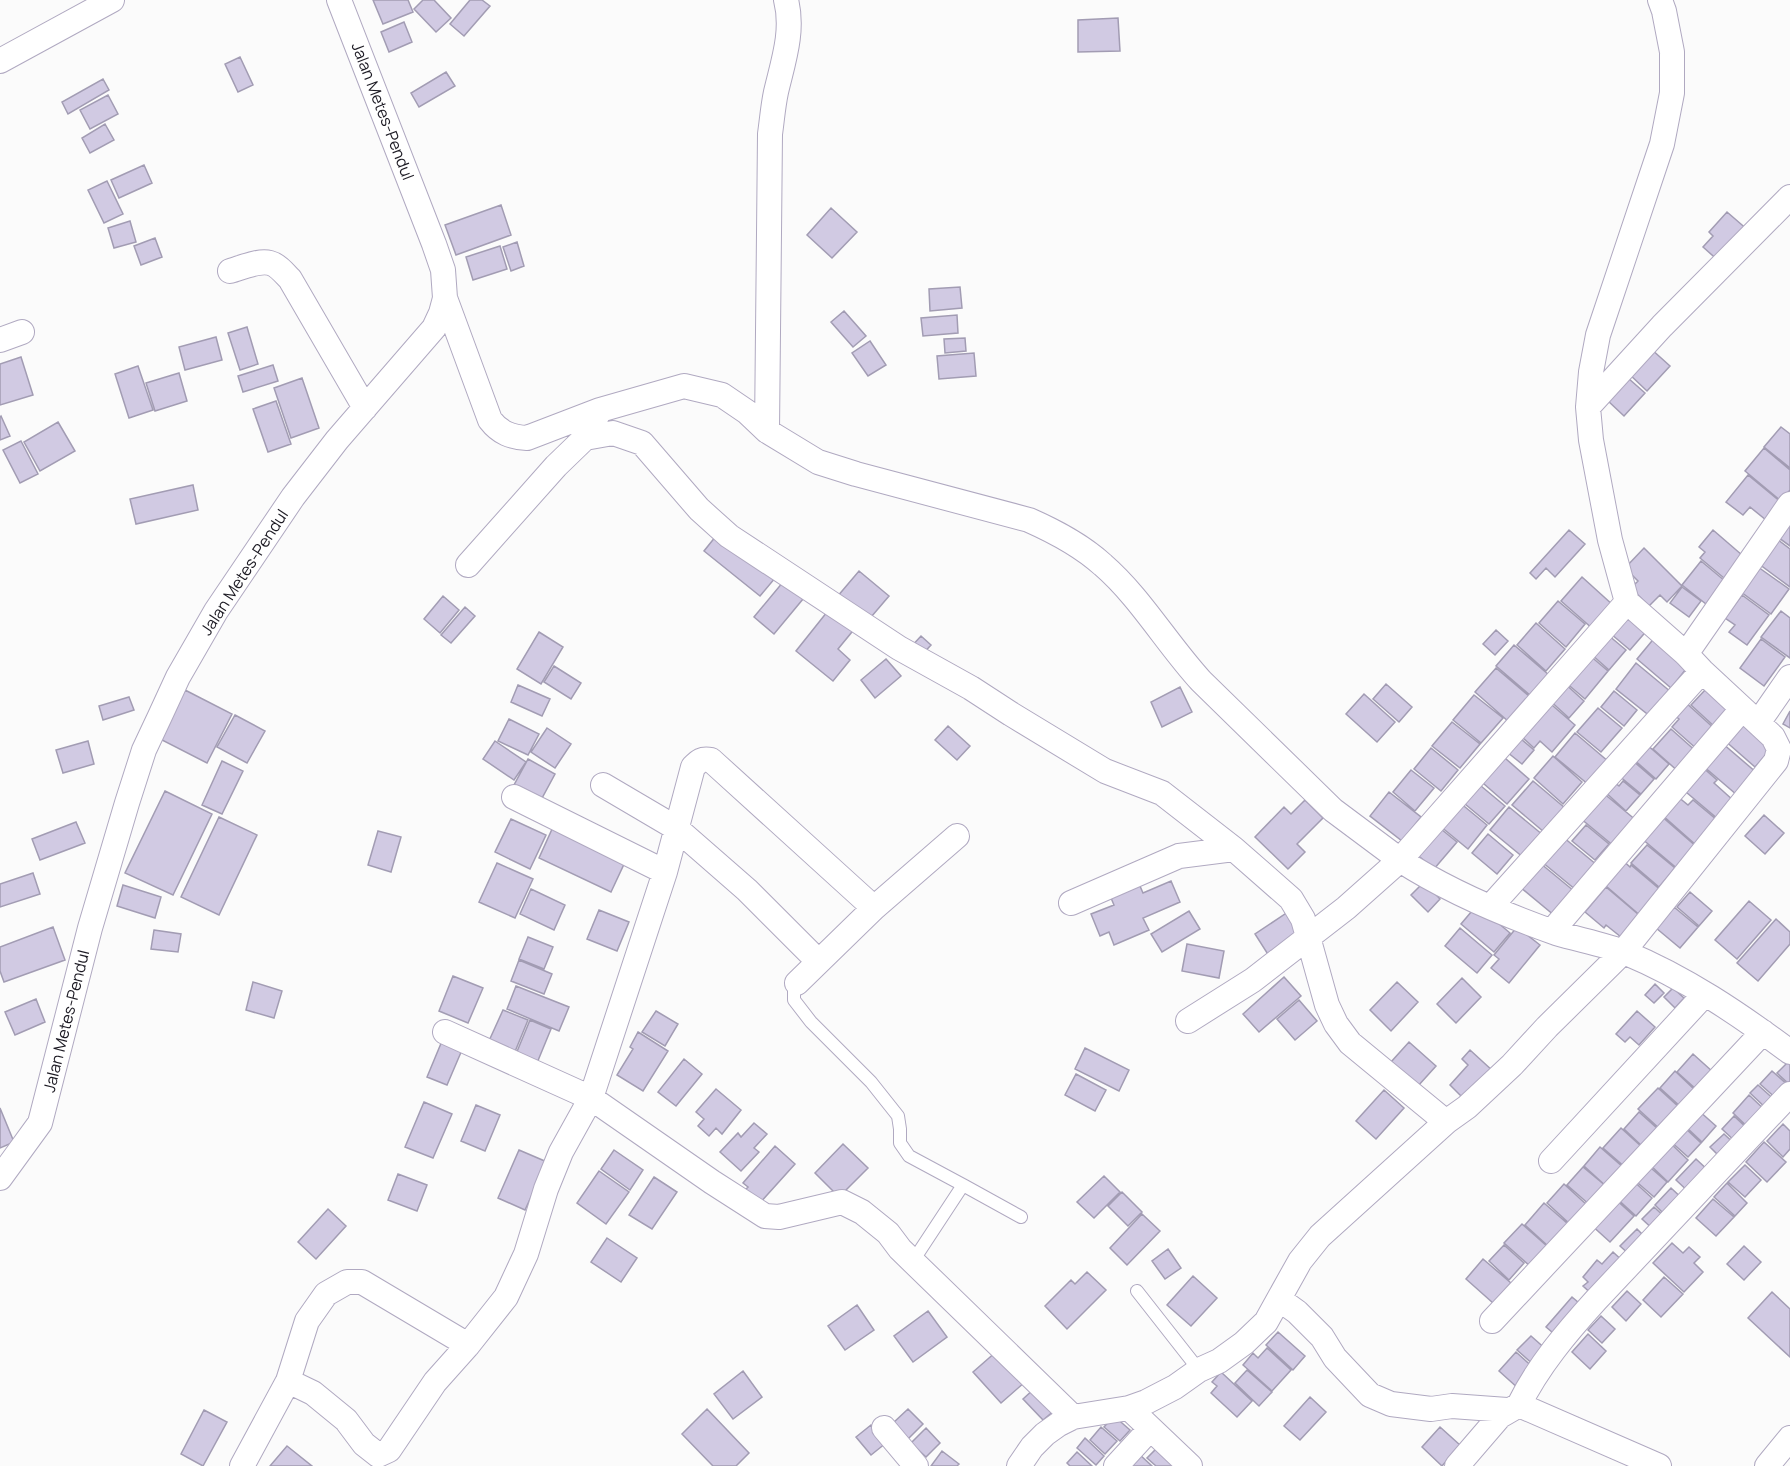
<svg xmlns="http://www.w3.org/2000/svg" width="1790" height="1466" viewBox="0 0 1790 1466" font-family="Manrope,sans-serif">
<rect width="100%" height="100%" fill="#fbfbfb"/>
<path fill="#d1cae3" stroke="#a29cb3" stroke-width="1.5" d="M373,0H408L413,12L383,24Z
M423,0H434L451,18L436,32L414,9Z
M470,0H482L490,6L464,36L450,24Z
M1118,18L1120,51L1078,52V20Z
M404,22L412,42L389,52L381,32Z
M240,57L253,85L238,92L225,64Z
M446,72L455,86L419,107L411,93Z
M103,79L109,90L68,114L62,102Z
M108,95L118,114L90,129L80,110Z
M105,124L114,140L90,153L82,138Z
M144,165L152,183L119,198L111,180Z
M107,181L123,214L104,223L88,190Z
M501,205L511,235L456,255L445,225Z
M831,208L857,232L832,258L807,235Z
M1727,212L1749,231L1721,263L1703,247L1713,236L1709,232Z
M130,221L136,242L114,248L108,228Z
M155,238L162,257L141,265L134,246Z
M517,242L524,266L511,271L503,247Z
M500,246L507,269L473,280L466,257Z
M960,287L962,308L930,311L929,289Z
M844,311L866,336L853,347L831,322Z
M957,315L958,333L923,336L921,318Z
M247,327L258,364L240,370L228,333Z
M216,337L222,360L185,370L179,347Z
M965,338L966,351L945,353L944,339Z
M870,341L886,365L868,376L852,353Z
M1650,348L1670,366L1647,391L1627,372Z
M974,353L976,376L939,379L937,356Z
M21,357L33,395L0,405V364Z
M273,365L278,381L243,392L238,376Z
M138,366L153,410L129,418L115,374Z
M179,373L187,401L155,411L146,383Z
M302,378L319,428L291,438L274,388Z
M1628,378L1645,393L1624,416L1607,400Z
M276,401L291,444L268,452L253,409Z
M1,416L10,436L0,440V417Z
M58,422L75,451L40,471L24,442Z
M1781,427L1790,434V468L1764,447Z
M21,441L38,474L20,483L3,450Z
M1764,448L1790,470V490L1781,501L1745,471Z
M1748,475L1781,502L1766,520L1750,507L1743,515L1726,502Z
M193,485L198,510L136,524L130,499Z
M1790,516V546L1775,535Z
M1569,530L1585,544L1555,577L1546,568L1536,579L1530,573Z
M1713,530L1742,555L1724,578L1700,558L1705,552L1699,547Z
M716,536L776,577L760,596L704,551Z
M1773,536L1790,549V587L1755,561Z
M1644,548L1682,586L1667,602L1660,595L1649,606L1631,588L1638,581L1625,568Z
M1701,561L1725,581L1706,604L1682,585Z
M1758,567L1789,589L1771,614L1741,592Z
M859,571L889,596L866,623L837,597Z
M788,576L808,593L774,634L754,617Z
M1582,577L1614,606L1593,629L1561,601Z
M1682,587L1701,601L1689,617L1670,603Z
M1742,595L1769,615L1747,645L1729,632L1735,625L1725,618Z
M443,596L459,610L440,633L424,619Z
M1558,601L1585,624L1566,647L1539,623Z
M465,607L475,616L451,643L441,635Z
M831,607L856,627L838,649L850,660L833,681L796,651Z
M1781,611L1790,618V658L1761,637Z
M1630,612L1649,628L1630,650L1611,634Z
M1536,623L1565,649L1546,671L1517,645Z
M1496,630L1508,641L1495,655L1483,644Z
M539,632L563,647L541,684L517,669Z
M1608,635L1626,650L1609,670L1591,654Z
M921,636L931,645L920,657L910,648Z
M1656,636L1690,664L1671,688L1637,659Z
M1761,639L1785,657L1764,686L1740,668Z
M1514,645L1549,675L1531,696L1496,666Z
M1588,654L1608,671L1585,699L1564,681Z
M886,659L901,676L875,698L861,680Z
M1636,663L1671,692L1651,717L1616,689Z
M554,666L581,683L571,699L544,682Z
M1496,668L1530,697L1509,722L1475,692Z
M1562,681L1584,701L1569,718L1547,698Z
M1386,684L1412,707L1399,722L1373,699Z
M518,685L550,699L542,716L511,702Z
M1180,687L1192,712L1162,727L1151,702Z
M1706,689L1731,711L1716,728L1691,705Z
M185,690L232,714L207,763L160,739Z
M1614,691L1637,710L1624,726L1601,707Z
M1364,694L1395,722L1377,742L1346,714Z
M1474,695L1503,718L1481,743L1453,720Z
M129,697L134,710L103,720L99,706Z
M1545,699L1575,725L1552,752L1540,741L1534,748L1522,737Z
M1684,701L1717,731L1699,751L1672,727L1679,719L1673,714Z
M1598,708L1622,728L1601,752L1577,732Z
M1790,711V728L1783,724Z
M235,715L265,731L247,763L217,747Z
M1741,718L1771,749L1755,767L1723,739Z
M509,719L539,734L528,755L498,741Z
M1452,722L1480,744L1460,768L1432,746Z
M948,726L970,746L957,760L935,740Z
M547,728L571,744L555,768L531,752Z
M1671,729L1698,753L1680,773L1653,749Z
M1514,733L1534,750L1522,764L1502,748Z
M1575,733L1609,762L1589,785L1555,757Z
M88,741L94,764L63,773L56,750Z
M495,741L526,762L514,780L483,759Z
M1645,743L1669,764L1656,779L1632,758Z
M1722,743L1757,773L1737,795L1702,765Z
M1431,748L1458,770L1441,791L1414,769Z
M1498,752L1529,779L1507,804L1476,777Z
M1553,756L1582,782L1563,804L1534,778Z
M528,759L555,774L541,800L514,785Z
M1632,760L1654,779L1641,794L1618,775Z
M222,761L243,771L222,814L202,805Z
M1700,765L1717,780L1714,783L1734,801L1718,819L1680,787Z
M1411,770L1434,788L1415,811L1393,792Z
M1475,781L1505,806L1489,824L1459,799Z
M1533,781L1565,808L1544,832L1512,805Z
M1613,781L1619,786L1623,781L1640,795L1626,811L1604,791Z
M165,791L212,814L173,895L125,873Z
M1389,792L1421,817L1402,841L1370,816Z
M1602,792L1637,821L1615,847L1580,818Z
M1677,796L1688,805L1693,800L1717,820L1696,845L1661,814Z
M1305,800L1323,818L1297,844L1305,852L1288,869L1255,837L1284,807L1291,814Z
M1459,802L1487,825L1468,849L1440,826Z
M1509,807L1543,835L1524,858L1490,830Z
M1660,815L1698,848L1679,870L1641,838Z
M1764,815L1784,833L1765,854L1745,836Z
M219,817L257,835L219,915L181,897Z
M511,819L546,835L530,869L495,852Z
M76,822L85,843L40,860L32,839Z
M1436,825L1457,842L1434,869L1414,852Z
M1586,825L1609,844L1595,860L1572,841Z
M553,827L625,862L611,892L539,858Z
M378,831L401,837L391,872L368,865Z
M1488,834L1513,855L1497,874L1472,853Z
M1563,837L1597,865L1576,890L1542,862Z
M1647,845L1675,868L1659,887L1631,863Z
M1619,857L1630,867L1631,865L1663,892L1642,917L1599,880Z
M497,863L533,879L515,918L479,902Z
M1540,863L1574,891L1555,916L1520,887Z
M33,873L40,894L0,907V884Z
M1137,879L1143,893L1171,881L1180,902L1143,918L1149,930L1114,945L1109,932L1100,936L1091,914L1114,905L1108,891Z
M1424,882L1440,899L1428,912L1411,895Z
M123,885L161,897L155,918L117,906Z
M1606,887L1639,915L1621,937L1606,925L1604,928L1585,912Z
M531,889L565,905L554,930L520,914Z
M1690,892L1712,911L1699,926L1677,907Z
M1749,901L1771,920L1737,959L1715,940Z
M1477,905L1510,933L1494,952L1461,924Z
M1674,907L1698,927L1680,948L1656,928Z
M599,910L629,922L617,951L587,939Z
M1189,911L1200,929L1162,952L1151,934Z
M1288,912L1303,933L1269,956L1255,934Z
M1776,919L1790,932V944L1758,981L1737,963Z
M53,927L65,960L4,982L0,971V947Z
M1517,927L1540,945L1509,983L1491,968L1499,959L1494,955Z
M1460,928L1492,955L1477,973L1445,946Z
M154,930L181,934L178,952L151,949Z
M528,937L553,947L544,969L519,959Z
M1187,944L1224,951L1219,978L1182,971Z
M519,960L552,974L544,994L511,981Z
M453,976L483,988L468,1023L439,1011Z
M1284,977L1301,996L1259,1032L1243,1014Z
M1462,978L1481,997L1456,1023L1437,1004Z
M253,982L282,991L274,1018L246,1010Z
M1397,982L1418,1002L1391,1031L1370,1010Z
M1655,984L1664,993L1654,1003L1645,995Z
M516,986L569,1007L559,1031L507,1009Z
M1673,988L1684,998L1675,1008L1664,997Z
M36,999L45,1022L15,1035L5,1012Z
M1299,1000L1317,1021L1295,1040L1277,1019Z
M503,1010L528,1020L514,1054L488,1043Z
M656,1011L678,1024L665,1046L642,1032Z
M1637,1011L1655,1027L1639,1045L1630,1037L1625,1042L1616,1034Z
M530,1020L551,1029L537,1063L516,1054Z
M638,1032L668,1051L643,1091L617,1075L633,1049L630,1047Z
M442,1041L462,1050L447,1085L427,1077Z
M1409,1042L1436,1066L1418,1086L1391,1062Z
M1085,1048L1129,1070L1119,1091L1075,1069Z
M1470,1050L1494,1072L1467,1102L1450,1085L1468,1065L1462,1059Z
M1693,1054L1713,1072L1697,1090L1677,1072Z
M684,1059L702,1074L676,1106L658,1092Z
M1788,1062L1790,1064V1085L1777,1073Z
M1675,1071L1697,1092L1682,1108L1660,1088Z
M1772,1071L1790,1087L1779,1101L1760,1084Z
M1076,1074L1106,1090L1095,1111L1065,1095Z
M1758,1085L1778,1103L1769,1111L1750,1093Z
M1658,1088L1681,1109L1661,1130L1638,1109Z
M716,1089L741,1110L722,1134L716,1128L709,1136L698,1126L704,1119L696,1112Z
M1384,1090L1404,1108L1376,1139L1356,1121Z
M1749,1095L1768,1113L1752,1131L1733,1113Z
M424,1102L452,1114L433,1158L405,1147Z
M476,1105L500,1115L485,1151L461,1141Z
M0,1108L14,1142L0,1148Z
M1698,1110L1716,1126L1702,1142L1684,1125Z
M1639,1112L1659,1130L1643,1147L1624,1129Z
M1734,1116L1751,1132L1739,1145L1722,1129Z
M754,1123L767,1134L754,1148L759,1152L741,1171L720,1152L738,1133L741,1137Z
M1783,1124L1790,1131V1149L1783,1157L1767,1141Z
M1683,1126L1701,1143L1688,1157L1668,1139Z
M1621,1128L1643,1148L1626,1168L1603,1148Z
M1724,1134L1738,1147L1724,1161L1710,1147Z
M1666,1139L1688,1160L1668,1182L1646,1161Z
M1764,1142L1786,1162L1767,1182L1746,1162Z
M843,1144L868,1168L839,1197L815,1173Z
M775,1146L795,1164L758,1205L743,1192L748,1187L743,1183Z
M1600,1147L1624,1168L1607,1187L1584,1166Z
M519,1150L547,1162L525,1210L498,1198Z
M614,1150L643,1170L630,1190L601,1169Z
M1696,1159L1711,1173L1691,1194L1676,1180Z
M1644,1162L1667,1182L1654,1197L1631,1177Z
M1745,1165L1761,1180L1745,1197L1728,1182Z
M1583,1167L1607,1187L1591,1206L1567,1185Z
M599,1171L629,1192L606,1224L577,1203Z
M398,1174L427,1185L417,1211L388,1200Z
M1104,1176L1120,1192L1094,1218L1077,1202Z
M654,1177L677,1192L652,1229L629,1215Z
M1629,1177L1652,1198L1636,1216L1613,1195Z
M1727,1183L1747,1203L1735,1216L1714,1197Z
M1564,1184L1588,1206L1571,1225L1547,1203Z
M1671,1188L1685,1201L1668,1218L1655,1205Z
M1122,1192L1142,1212L1128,1226L1108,1206Z
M1613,1197L1634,1216L1610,1242L1589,1223Z
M1713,1199L1734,1217L1716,1236L1696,1218Z
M1544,1203L1568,1224L1548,1246L1525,1225Z
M1654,1207L1668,1220L1656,1232L1642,1219Z
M328,1209L346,1226L316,1259L298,1242Z
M1142,1214L1160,1231L1127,1265L1110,1248Z
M1522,1224L1548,1247L1530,1266L1504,1243Z
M1637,1229L1646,1238L1630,1255L1620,1246Z
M607,1238L637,1258L621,1282L591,1262Z
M1672,1243L1683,1253L1689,1247L1700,1257L1694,1263L1703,1272L1684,1292L1653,1263Z
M1504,1245L1524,1263L1509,1280L1489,1261Z
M1744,1246L1761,1262L1744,1280L1727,1264Z
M1168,1249L1181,1268L1165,1279L1152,1261Z
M1613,1252L1626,1264L1595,1297L1583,1286L1588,1282L1583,1277L1597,1260L1602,1264Z
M1483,1259L1511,1283L1493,1303L1466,1279Z
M1087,1272L1106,1290L1067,1329L1045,1306L1071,1280L1075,1284Z
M1193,1276L1217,1298L1191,1326L1167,1305Z
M1664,1277L1683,1294L1661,1317L1643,1300Z
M1627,1291L1641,1304L1626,1321L1612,1307Z
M1772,1292L1790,1309V1357L1748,1318Z
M1572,1297L1585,1308L1559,1338L1546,1327Z
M857,1305L874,1330L845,1350L828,1326Z
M928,1311L947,1337L913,1362L894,1336Z
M1601,1316L1615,1329L1602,1343L1588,1330Z
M1278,1332L1305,1356L1293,1370L1266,1345Z
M1588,1334L1606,1351L1590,1369L1572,1352Z
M1531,1336L1548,1351L1535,1366L1517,1350Z
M1267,1348L1291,1370L1272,1391L1243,1365L1253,1353L1258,1358Z
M997,1351L1025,1382L1001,1403L973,1372Z
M1516,1352L1536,1370L1519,1389L1499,1371Z
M1247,1370L1272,1392L1259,1406L1235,1383Z
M743,1371L762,1397L733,1419L714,1394Z
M1221,1372L1252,1401L1237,1417L1211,1393L1217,1386L1212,1382Z
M1035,1388L1055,1410L1043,1420L1023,1399Z
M1310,1397L1326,1412L1300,1440L1284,1426Z
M707,1409L749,1453L736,1466H713L682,1434Z
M908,1409L923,1424L908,1439L892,1424Z
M204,1410L227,1422L203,1466L181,1454Z
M1114,1416L1130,1430L1120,1441L1104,1427Z
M871,1425L886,1443L871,1455L856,1437Z
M1101,1427L1117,1441L1105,1454L1090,1440Z
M1440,1427L1460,1445L1442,1466L1422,1447Z
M926,1428L940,1443L926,1457L911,1443Z
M1085,1438L1104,1456L1096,1465L1077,1448Z
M287,1446L312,1466H270Z
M1159,1446L1173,1466H1156L1147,1458Z
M942,1451L959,1464L957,1466H931Z
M1077,1452L1092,1466H1070L1067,1463Z
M1139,1454L1152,1466H1132Z"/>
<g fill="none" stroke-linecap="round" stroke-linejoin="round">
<defs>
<path id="service" d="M797,983L794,989V1000L811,1022L871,1082L898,1116L900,1129V1143L909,1156L963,1185L913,1261
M963,1185L1021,1217
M1137,1291L1199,1370"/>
<path id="minor" d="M0,61L112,0
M230,271C241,268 258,260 270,263C278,265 285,274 290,279L365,408
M445,298L490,420C500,433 511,437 527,438L600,410L684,386L722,395L747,412L767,431L818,462L856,474L1029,520C1056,532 1081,545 1103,565C1140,597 1167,644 1201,681L1333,810L1400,860L1346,908L1253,980L1188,1021
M0,340L22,332
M1588,407L1662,326L1790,197
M600,410L585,438L613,433L642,443L699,509L729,536L899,648L971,688L1011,714L1105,771L1162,793L1234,849
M767,431L770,134C772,120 773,106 776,92C783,62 794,31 786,0
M468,565L556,466L585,438
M1627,602L1400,860C1445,889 1505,915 1556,933C1579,940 1604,944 1626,953C1686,978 1739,1014 1790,1052
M1686,654L1790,504
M1758,723L1790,677
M603,785L676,828L747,890L818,961
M514,797L665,872
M1071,903L1179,856L1234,849L1291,899L1303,919L1327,1005L1336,1024L1350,1043L1446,1122
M1491,906L1702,671
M1552,931L1742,709
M797,983L874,908L957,836
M445,1032L591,1098L712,1182L765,1216L779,1217L842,1202L862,1212L888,1233L900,1249L1073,1417
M1551,1161L1705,994
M0,1178L40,1123L90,928L127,803L144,750L160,716L178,677L216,611L293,497L337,440L434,328L441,313L445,298L443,270L434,244L339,0
M1279,1299L1297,1312L1322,1337L1335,1358L1370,1395L1391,1404L1431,1409L1452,1406L1507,1410
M1492,1321L1763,1032
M288,1381L307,1321L326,1294L347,1282H362L468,1345
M1519,1405C1538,1366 1567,1332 1596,1300L1790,1094
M1129,1408L1190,1466
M884,1428L916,1466
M242,1466L288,1381L313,1393L346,1420L364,1444L378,1455L389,1450L435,1382L468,1345L506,1297L526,1254L546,1189L561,1152L591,1098L665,872L693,767C699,761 702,758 711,760L874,908
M1019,1466L1032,1447L1045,1434L1059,1424L1073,1417L1129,1408L1146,1402L1175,1387L1199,1370L1219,1361L1244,1343L1266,1322L1300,1261L1320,1236L1446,1122L1467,1107L1512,1065L1547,1027L1623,952L1776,761L1779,749L1773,737L1702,671L1686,654L1627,602L1610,540L1591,440L1588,407L1591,372L1598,335L1662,144L1672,93V52L1664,11L1660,0
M1116,1466L1150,1429
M1457,1466L1500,1416L1519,1405L1659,1466
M1767,1466L1790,1438"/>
</defs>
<use href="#service" stroke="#b0a9c1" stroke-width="14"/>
<use href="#minor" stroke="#b0a9c1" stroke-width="26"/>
<use href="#service" stroke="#fff" stroke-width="12"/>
<use href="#minor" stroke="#fff" stroke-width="24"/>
</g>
<g text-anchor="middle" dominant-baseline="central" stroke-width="4.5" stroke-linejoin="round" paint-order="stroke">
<g font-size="16" fill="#1c1a23" stroke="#fff">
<text transform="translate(383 111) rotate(69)">Jalan Metes-Pendul</text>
<text transform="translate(244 572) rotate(-57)">Jalan Metes-Pendul</text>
<text transform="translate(66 1021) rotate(-76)">Jalan Metes-Pendul</text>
</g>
</g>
</svg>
